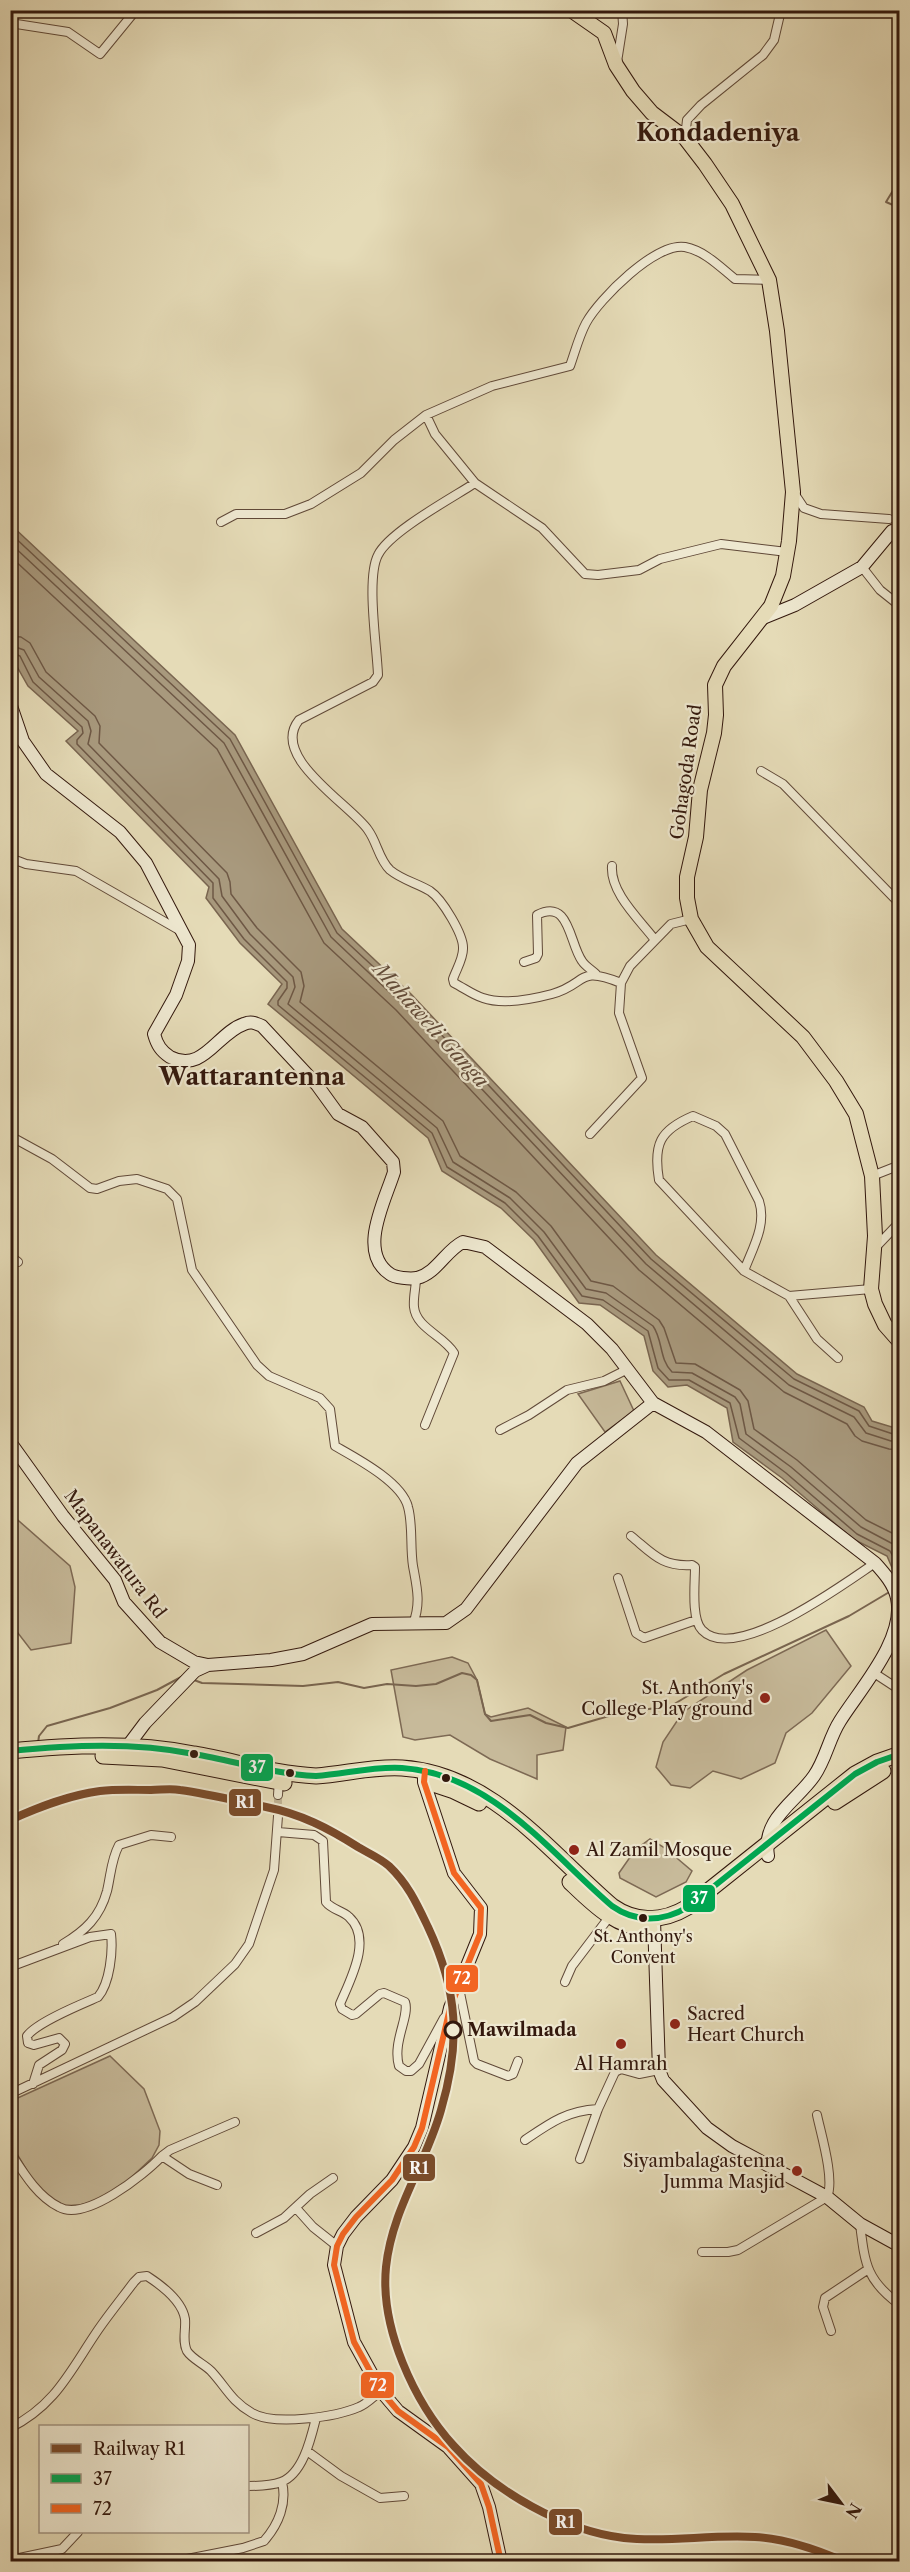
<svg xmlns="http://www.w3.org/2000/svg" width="910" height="2572" viewBox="0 0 910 2572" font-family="'Libre Caslon Text',serif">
<rect width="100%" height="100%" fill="#e5dbb7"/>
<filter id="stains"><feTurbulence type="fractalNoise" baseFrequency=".00333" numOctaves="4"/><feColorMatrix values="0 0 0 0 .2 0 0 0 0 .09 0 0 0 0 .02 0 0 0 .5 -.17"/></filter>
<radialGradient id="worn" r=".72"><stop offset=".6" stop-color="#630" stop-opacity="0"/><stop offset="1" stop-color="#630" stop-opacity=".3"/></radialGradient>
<path fill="#c7ba9a" stroke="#7d6954" stroke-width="1.5" d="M620,1381L634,1411L605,1432L578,1394Z
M11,1514L70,1566L75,1587L71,1643L31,1650L11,1624Z
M826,1630L851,1666L812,1713L786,1733L775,1763L741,1779L713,1771L690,1788L671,1785L656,1767L663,1742L683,1712L747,1670Z
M452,1657L468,1663L477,1680L485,1714L491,1717L528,1708L566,1727L563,1750L537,1755V1779L490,1759L450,1735L415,1740L403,1737L391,1670Z
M650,1839L665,1848L692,1871L686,1882L656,1897L620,1878L619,1873L635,1850Z
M110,2056L144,2089L160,2131L159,2145L152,2158L122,2186L96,2201L80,2205L60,2206L35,2184L11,2144V2101Z"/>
<path fill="#a8997d" stroke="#796550" stroke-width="1.5" d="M10,524L235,735L342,929L411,994L656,1255L797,1374L864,1407L872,1421L895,1428L899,1424V1584L887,1556L853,1539L782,1478L733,1442L727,1408L687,1385L668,1387L653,1371L644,1336L600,1305L579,1303L534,1240L501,1208L442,1171L428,1138L268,1004L282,984L240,943L206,898L209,887L66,741L78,731L28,686L11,656Z"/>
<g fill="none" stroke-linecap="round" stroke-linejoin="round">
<path stroke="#6e5845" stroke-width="1.5" d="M10,533L230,739L337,933L407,998L651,1259L794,1379L859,1411L869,1426L893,1434L900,1432
M10,543L224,743L331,937L402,1004L646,1264L789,1385L854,1417L866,1433L891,1441L900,1440
M10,556L217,749L324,943L396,1010L639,1270L784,1392L847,1424L855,1436L862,1441L889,1449L900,1450
M10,636L21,637L30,643L46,672L95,716L100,726L99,743L227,873L230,882L231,894L257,928L301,972L304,986L300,1002L443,1121L460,1156L516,1192L551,1226L591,1281L613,1286L659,1320L664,1328L676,1363L695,1364L740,1390L748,1401L754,1429L797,1460L866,1520L900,1537
M10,645L24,650L39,677L88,721L91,731L88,744L219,879L222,896L250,934L293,977L295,987L288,1004L437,1128L453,1162L510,1198L544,1232L586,1289L606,1293L653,1326C663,1340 659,1359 672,1372L692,1373L735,1397L740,1404L746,1434L791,1467L861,1527L893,1544L900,1552
M10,652L20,656L33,682L82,727L83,733L77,740V744L213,883V898L244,939L287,982V988L278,1001V1005L432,1133L447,1167L505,1203L538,1236L582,1296L603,1300L648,1331L658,1368L669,1380H689L730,1403L739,1438L786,1473L857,1534L890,1551L900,1570"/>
<path stroke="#796550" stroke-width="2" d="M900,50C890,70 891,97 900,117
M900,179L886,202L900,208
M900,224V238
M194,1680L202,1683L303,1686L338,1682L364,1688L387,1684L416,1686L436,1684L462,1673L471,1675L477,1680L485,1714L491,1721L530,1715L546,1723L568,1728L619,1713L671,1706L724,1674L849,1616L891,1591
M38,1743L39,1736L47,1726L110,1708L157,1690L183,1676"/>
<path stroke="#c1b495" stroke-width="8" stroke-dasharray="8 4" stroke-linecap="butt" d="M278,1816V1795"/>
<defs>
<path id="street" d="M10,23L68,32L100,54L136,10
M617,62L623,24L622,10
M685,138L687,120L701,105L763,55L774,40L781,10
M426,415L435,434L475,483L542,528L585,574L598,575L639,570L660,559L721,544L787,552
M475,483C452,498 389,532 378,555C366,578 377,647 378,675L373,682L299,720C269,757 351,805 368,830C377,842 379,860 390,870C402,880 417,883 430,891C442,899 464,935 463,949C463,959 456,970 453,979L454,983C464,988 473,995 483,998C503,1005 533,999 552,994C588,984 576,965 621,983
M794,493L804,508L821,514L889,519
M221,522L236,514H285L311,504L361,473L394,440L426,415L492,386L570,366C575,352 579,336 586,323C599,299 656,242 685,247C705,251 720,267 735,279L769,280
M862,567L880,590L900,606
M761,771L783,784L900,904
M10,858L26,864L76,871L179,930
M612,866C610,893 640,920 655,940
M524,962L536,958L538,954L537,915C570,898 569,943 582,961C585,966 592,970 596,974
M590,1134L642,1078L619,1013L621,983L630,966L671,924L691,919
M10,1136L52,1159L90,1188L97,1189L119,1181L137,1179L167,1189L177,1199L192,1270L257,1365L269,1376L320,1398L330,1409L335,1446C356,1458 402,1482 408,1507C413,1525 410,1547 413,1566C417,1588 421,1603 413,1624
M872,1176L900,1165
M874,1249L896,1226H900
M10,1256L18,1262
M744,1271C752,1249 767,1225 759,1201L725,1134L716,1126L693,1116C660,1130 653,1144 659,1180L744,1271L789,1296L871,1289
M416,1278C416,1287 413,1298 414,1307C416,1328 444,1336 454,1353L425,1425
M789,1296L817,1339L838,1358
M500,1430L529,1415L567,1390L604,1381L626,1370
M631,1536C653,1554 662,1567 692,1565L695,1567C695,1583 691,1619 702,1630C735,1665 845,1583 875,1563
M618,1578L636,1633L644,1638L696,1620
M874,1673L900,1690
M278,1795L279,1779
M278,1832L314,1835L323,1841L326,1902C332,1910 342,1910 349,1917C373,1939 350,1980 340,2004L342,2009L352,2015L356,2014L380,1994L384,1993L405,2002C410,2016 392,2042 399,2066L406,2071H411L419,2064L444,2018
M63,1944C85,1931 100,1917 107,1891C111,1874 111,1860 119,1845L151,1835L171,1837
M10,1967L90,1937L111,1934C113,1951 110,1983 98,1997C82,2004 37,2022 27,2036L28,2043L34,2045L59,2038L65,2044L62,2050L39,2065L33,2084
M565,1982L572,1966L610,1916
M459,1988L474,2061L477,2064L508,2076L513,2074L518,2061
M10,2094L173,2017L195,2002L235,1964L249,1944L274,1870L278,1816
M525,2140C550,2123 566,2111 598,2109
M10,2152C23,2172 37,2196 59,2207C85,2222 144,2175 162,2156L189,2174L217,2185
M162,2156L170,2150L235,2122
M580,2159L598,2109L615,2072L621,2069L639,2074L659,2070
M296,2208L313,2227L337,2246
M860,2224C865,2264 866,2280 900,2305
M256,2233L284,2218L310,2194L333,2178
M702,2252H728L738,2250L827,2197C835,2180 821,2134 817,2115
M831,2331L823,2307L825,2298L867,2270
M10,2428C56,2405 70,2371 98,2330C109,2314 122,2298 134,2282L139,2277L147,2276C161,2285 182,2300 185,2319C186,2330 182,2341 187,2351C192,2359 204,2364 211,2371C226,2387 231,2401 252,2413C274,2426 336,2417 359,2407C367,2404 374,2396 381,2391
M307,2451L341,2476L380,2498L404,2496
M248,2486C258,2486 270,2486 281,2482C303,2474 311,2438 316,2418
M10,2560L62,2549L78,2532
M172,2562L243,2548L264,2541C279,2524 287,2503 282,2482"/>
<path id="secondary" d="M763,618L795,605L862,567L892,531L900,528
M10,703L23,741L46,774L120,832L146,863L189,945L188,961L176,995L154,1034C157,1045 161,1051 170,1057C203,1074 217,1033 244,1024C251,1021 255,1023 262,1026L317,1085L338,1114L362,1127L393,1162L394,1172C385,1201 357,1252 390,1274C395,1278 410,1279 417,1278C437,1273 446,1250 463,1242L485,1247L587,1324L612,1349L653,1403L706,1432L875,1563C884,1573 894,1584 897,1598C906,1639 860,1689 840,1721C829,1738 826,1759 814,1776C795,1803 762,1818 768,1856
M10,1442L63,1516L115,1580L124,1602L160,1642L194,1662L208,1665
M124,1751L145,1723L195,1671L208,1665L271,1660L303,1654L372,1624L446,1623L466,1609L577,1463L653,1403
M424,1776V1782L454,1873L481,1908L480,1934L450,2008L422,2128L414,2147L392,2180L356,2217L343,2234L337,2246L334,2265L354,2342L381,2391L398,2411L448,2447L481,2484L489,2507L501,2562
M654,1920L659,2070L663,2080L707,2128L732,2146L827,2197L860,2224L900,2246"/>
<path id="primary" d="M571,10L604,33L616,65L633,91L652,113L685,138L705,164L732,204L769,280L777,331L793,492L789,541L783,576L771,606L724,666L715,685L716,715L714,733L700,790L696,837L687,877V898L691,919L707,947L803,1037L836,1081L856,1114L872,1176L875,1236L871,1289L875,1304L885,1325L900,1342"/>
<path id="highway" d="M10,1751C71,1745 134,1742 194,1754C235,1761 274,1774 316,1776C345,1774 374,1766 402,1768C492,1774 549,1852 612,1906C636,1923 663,1922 688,1907L855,1774L877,1762L900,1754
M103,1756L162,1759L284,1783
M427,1782L454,1791L479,1803
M835,1802L883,1771
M570,1882C593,1904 616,1928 650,1929"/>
</defs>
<use href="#street" stroke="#604938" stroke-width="10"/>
<use href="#secondary" stroke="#33180d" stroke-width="14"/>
<use href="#primary" stroke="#33180d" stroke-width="16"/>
<use href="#highway" stroke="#33180d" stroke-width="17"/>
<use href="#street" stroke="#eee8d0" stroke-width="8"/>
<use href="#secondary" stroke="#eee8d0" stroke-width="12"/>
<use href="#primary" stroke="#e5dbb7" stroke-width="14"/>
<use href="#highway" stroke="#e5dbb7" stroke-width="15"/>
<defs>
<path id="bus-1" d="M10,1751C71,1745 134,1742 194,1754C235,1761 274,1774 316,1776C345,1774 374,1766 402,1768C492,1774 549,1852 612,1906C636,1923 663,1922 688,1907L855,1774L877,1762L900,1754"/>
<path id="bus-2" d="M425,1771L424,1782L454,1873L481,1908L480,1934L450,2008L422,2128L414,2147L392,2180L356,2217L343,2234L337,2246L334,2265L354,2342L381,2391L398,2411L448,2447L481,2484L489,2507L501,2562"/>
</defs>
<use href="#bus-1" stroke="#eee8d0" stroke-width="10"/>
<use href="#bus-2" stroke="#eee8d0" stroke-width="10"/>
<use href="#bus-1" stroke="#00a651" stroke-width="6"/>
<use href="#bus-2" stroke="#f26522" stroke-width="6"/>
<defs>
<path id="rail-1" d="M10,1820C39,1807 69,1795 100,1791C117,1789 134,1790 151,1790C161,1790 170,1788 180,1790C209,1794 237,1801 266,1807C301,1814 328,1828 358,1847C368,1853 380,1858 389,1866C408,1884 417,1904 428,1927C458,1991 461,2042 441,2110C426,2164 392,2209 386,2267C380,2328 414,2402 454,2446C494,2491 564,2531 624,2538C667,2543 711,2534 755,2537C787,2539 816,2549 845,2562"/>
</defs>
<use href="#rail-1" stroke="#eee8d0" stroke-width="12"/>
<use href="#rail-1" stroke="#7a4b2a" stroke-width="8"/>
</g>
<g fill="#8f2418" stroke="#eee8d0" stroke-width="2">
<circle cx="765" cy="1698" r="6"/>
<circle cx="574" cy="1850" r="6"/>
<circle cx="675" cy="2024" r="6"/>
<circle cx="621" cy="2044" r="6"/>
<circle cx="797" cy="2171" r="6"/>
</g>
<g fill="#33180d" stroke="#eee8d0" stroke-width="2">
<circle cx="194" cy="1754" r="5"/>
<circle cx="290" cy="1773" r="5"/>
<circle cx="446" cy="1778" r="5"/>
<circle cx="643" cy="1918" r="5"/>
</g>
<circle fill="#eee8d0" stroke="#33180d" stroke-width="3" cx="453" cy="2030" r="8"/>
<g text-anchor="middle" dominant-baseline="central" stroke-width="4.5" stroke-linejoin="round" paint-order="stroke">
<g font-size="16" fill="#33180d" stroke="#eee8d0">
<text x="643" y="1936">St. Anthony's<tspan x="643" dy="21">Convent</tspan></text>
</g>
<g font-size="18" fill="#33180d" stroke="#eee8d0">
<text transform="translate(686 772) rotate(-82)">Gohagoda Road</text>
<text transform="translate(115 1554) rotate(53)">Mapanawatura Rd</text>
</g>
<g font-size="18" fill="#33180d" stroke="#eee8d0" text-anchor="end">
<text x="753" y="1688">St. Anthony's<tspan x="753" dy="21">College Play ground</tspan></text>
<text x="586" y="1850" text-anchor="start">Al Zamil Mosque</text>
<text x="687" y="2014" text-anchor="start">Sacred<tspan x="687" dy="21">Heart Church</tspan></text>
<text x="621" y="2064" text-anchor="middle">Al Hamrah</text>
<text x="785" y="2161">Siyambalagastenna<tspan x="785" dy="21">Jumma Masjid</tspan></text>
</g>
<g font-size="18" font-weight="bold" fill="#33180d" stroke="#eee8d0" text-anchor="start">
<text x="467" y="2030">Mawilmada</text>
</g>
<g font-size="20" font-style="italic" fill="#624c3a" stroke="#eee8d0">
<text transform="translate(431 1025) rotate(48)">Mahaweli Ganga</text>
</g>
<g font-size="24" font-weight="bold" fill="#33180d" stroke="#eee8d0">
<text x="718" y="132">Kondadeniya</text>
<text x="252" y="1076">Wattarantenna</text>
</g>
</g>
<g stroke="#eee8d0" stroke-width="2">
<rect x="240" y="1753" width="34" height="29" rx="6" fill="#00a651"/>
<rect x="228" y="1788" width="34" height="29" rx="6" fill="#7a4b2a"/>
<rect x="682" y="1884" width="34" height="29" rx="6" fill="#00a651"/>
<rect x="445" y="1964" width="34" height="29" rx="6" fill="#f26522"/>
<rect x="402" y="2153" width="34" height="29" rx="6" fill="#7a4b2a"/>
<rect x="360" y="2371" width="35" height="28" rx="6" fill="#f26522"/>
<rect x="548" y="2508" width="35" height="28" rx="6" fill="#7a4b2a"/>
</g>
<g font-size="16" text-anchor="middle" font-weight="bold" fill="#fff">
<text x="257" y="1773">37</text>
<text x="245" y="1808">R1</text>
<text x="699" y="1904">37</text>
<text x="462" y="1984">72</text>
<text x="419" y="2174">R1</text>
<text x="378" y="2391">72</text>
<text x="565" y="2528">R1</text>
</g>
<rect width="910" height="2572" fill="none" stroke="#e5dbb7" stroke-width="36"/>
<rect x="12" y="12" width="886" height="2548" fill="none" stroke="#33180d" stroke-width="3"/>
<rect x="18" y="18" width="874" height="2536" fill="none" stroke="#33180d" stroke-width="1.5"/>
<rect x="39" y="2425" width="210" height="108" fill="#eee8d0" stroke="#a39582" stroke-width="1.5"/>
<rect x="51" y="2444" width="30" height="9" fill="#7a4b2a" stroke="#a39582" stroke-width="1.5"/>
<text x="93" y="2455" font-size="18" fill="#33180d">Railway R1</text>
<rect x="51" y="2474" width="30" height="9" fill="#00a651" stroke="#a39582" stroke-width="1.5"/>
<text x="93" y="2485" font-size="18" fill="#33180d">37</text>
<rect x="51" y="2504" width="30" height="9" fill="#f26522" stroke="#a39582" stroke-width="1.5"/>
<text x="93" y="2515" font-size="18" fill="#33180d">72</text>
<g transform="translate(841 2503) rotate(122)" stroke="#eee8d0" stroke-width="4.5" paint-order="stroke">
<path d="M0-4.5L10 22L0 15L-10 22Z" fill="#33180d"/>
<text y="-9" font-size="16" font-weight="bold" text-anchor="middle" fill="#33180d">N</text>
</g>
<rect width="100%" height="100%" filter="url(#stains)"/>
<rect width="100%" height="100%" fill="url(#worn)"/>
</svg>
